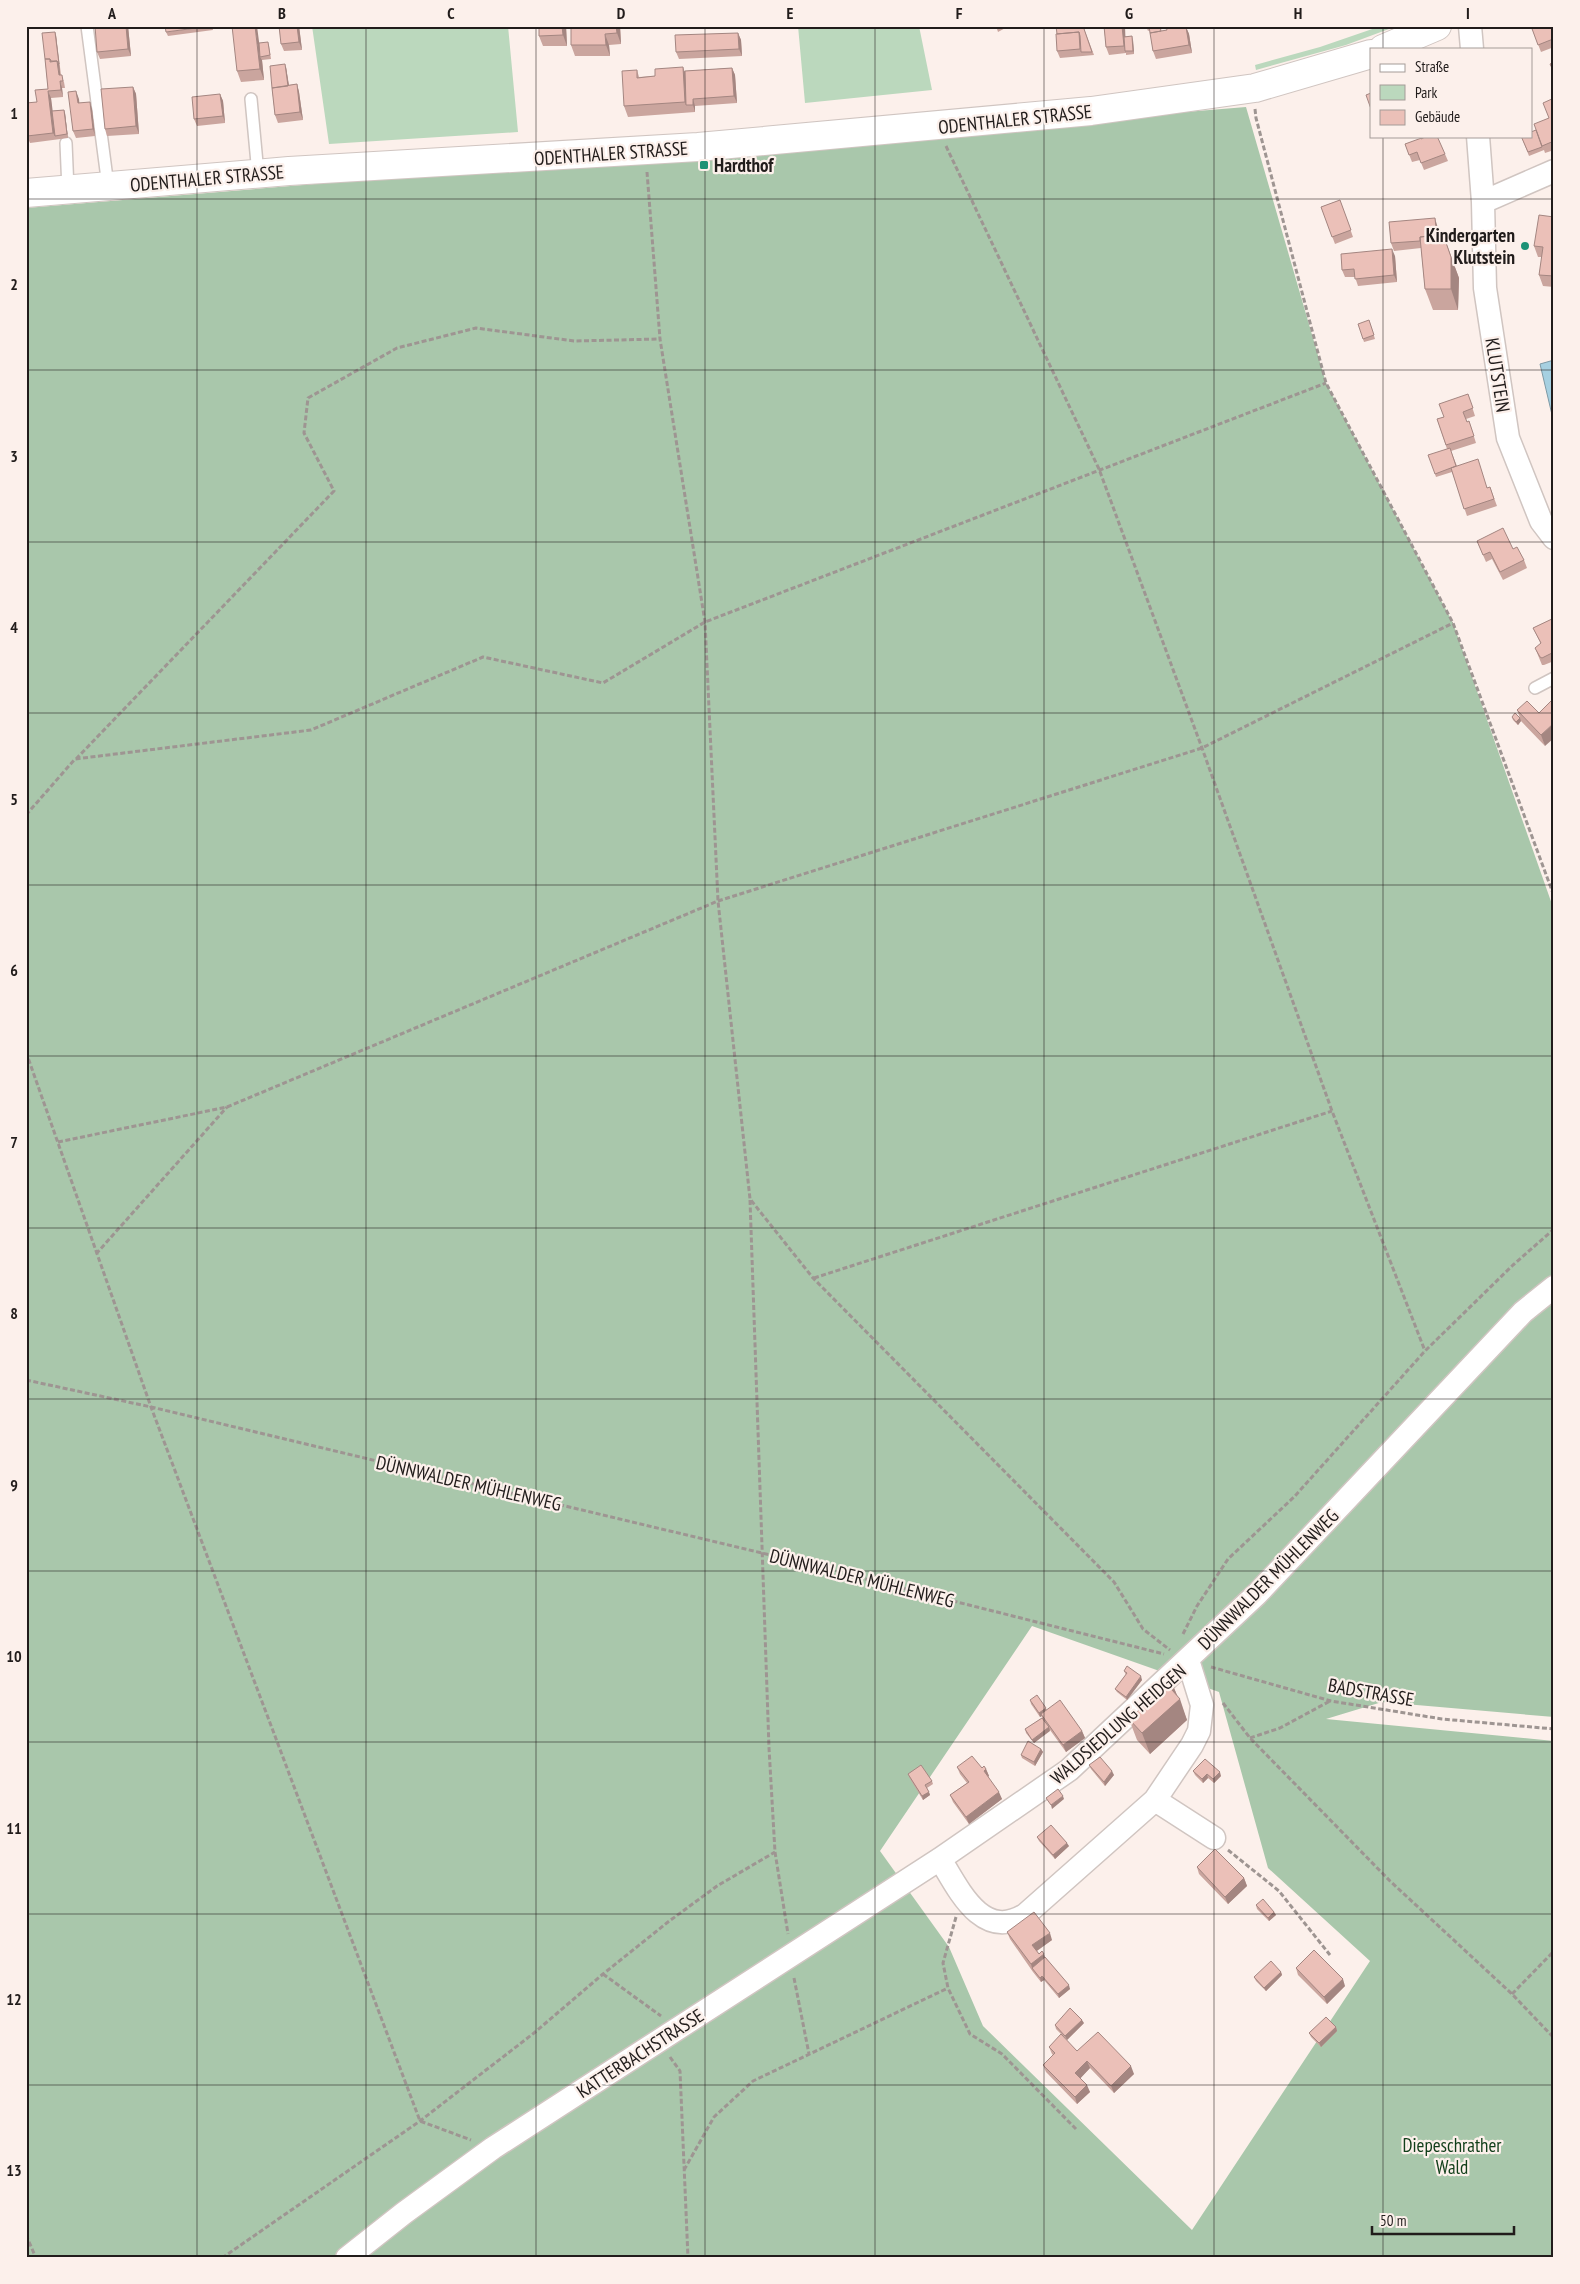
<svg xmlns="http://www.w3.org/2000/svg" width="1580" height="2284" viewBox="0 0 1580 2284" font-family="'PT Sans Narrow',sans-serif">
<rect width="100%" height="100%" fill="#fcf0eb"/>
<path fill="#bbd8bd" d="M312,26H508L518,132L329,144Z
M798,26H919L932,90L805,103Z
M1381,26H1397L1346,45L1256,70L1255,65L1320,47Z"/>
<path fill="#a9c7ab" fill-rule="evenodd" d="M1246,107L1326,383L1453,623L1554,910V1717L1382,1702L1326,1719L1554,1741V2258H26V208ZM1032,1626L1219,1692L1268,1868L1370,1961L1192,2230L983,2026L949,1947L880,1851Z"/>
<path fill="#a6d0e1" stroke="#7e9aa6" d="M1554,360V419H1553L1540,364Z"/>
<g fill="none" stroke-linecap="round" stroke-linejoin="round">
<defs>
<path id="service" d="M87,26L108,186
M251,99L258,174
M66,143L68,190
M1535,688L1554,678"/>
<path id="minor" d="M1470,26L1472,49
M1478,136L1483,202L1485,288L1508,438L1541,521L1554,538
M1483,202L1554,171
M1155,1800L1214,1838
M940,1859C959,1890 982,1941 1025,1915L1155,1800L1192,1745L1199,1731L1202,1705L1188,1660
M347,2258L404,2213L493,2148L940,1859L1069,1770L1257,1594L1523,1312L1554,1287"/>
<path id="secondary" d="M1383,49L1437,26
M26,193L289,171L698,147L1091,111L1255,88L1371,54"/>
</defs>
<use href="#service" stroke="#d0c5c1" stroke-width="14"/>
<use href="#minor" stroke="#d0c5c1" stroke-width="25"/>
<use href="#secondary" stroke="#d0c5c1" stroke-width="30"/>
<path stroke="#9e9592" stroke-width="3" stroke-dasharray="5 2.5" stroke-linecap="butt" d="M1255,109L1256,118L1326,383L1453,623L1554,896
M946,146L1099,469L1202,748L1332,1111L1425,1351
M647,172L660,339L705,622L718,901L750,1199L813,1278L1114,1582L1143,1629L1170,1650
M76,759L334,491L304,433L308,398L397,348L476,328L574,341L660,339
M26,815L75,759L311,730L483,657L603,683L705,622L1326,383
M26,1052L151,1407L420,2121L471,2140
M58,1142L227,1107L718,901L1202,748L1453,623
M750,1200L769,1748L775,1852L788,1934
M96,1254L227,1107
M814,1278L1332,1111
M26,1380L151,1407L762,1553L1164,1654
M1183,1634L1197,1606L1228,1559L1294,1497L1425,1351L1513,1265L1554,1229
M1211,1667L1331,1701L1442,1719L1554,1729
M1223,1703L1250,1738L1390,1881L1512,1994L1554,2038
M1250,1738L1280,1728L1330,1701
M1228,1850L1279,1891L1330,1955
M956,1917L943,1963L948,1988L970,2034L1002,2054L1076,2129
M603,1974L661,2016
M794,1978L809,2054
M1512,1994L1554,1951
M670,2057L680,2071L688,2258
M684,2170L714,2117L753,2081L948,1988
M26,2235L36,2258
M222,2258L420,2121L534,2033L603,1974L668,1922L717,1886L775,1852"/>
<use href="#service" stroke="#fff" stroke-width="11"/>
<use href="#minor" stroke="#fff" stroke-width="22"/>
<use href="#secondary" stroke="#fff" stroke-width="28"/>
</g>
<path fill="#caa59e" d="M128,26L131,56L100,59L97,52Z
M212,26L213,30L168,36L166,32Z
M299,26L302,50L284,51L281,44Z
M539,26H566L567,46H543L539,36Z
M571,26H620L621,44L609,45L610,56H575L571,45Z
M996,26H1009L998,32Z
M1083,26L1094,55L1060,58L1057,51Z
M1104,26H1125V36L1133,40L1134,54L1126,55V53L1109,55L1106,47Z
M1146,26H1161V31L1167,30L1166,26H1183L1184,27H1186L1189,34L1192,53L1156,59L1153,51L1150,30L1148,31Z
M1531,26H1554V47L1541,52Z
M55,32L56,35L61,75L64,82L65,88H62L63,97L51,98L52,111L64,110L65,113L68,138L30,143L27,136L37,102L48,89L45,59Z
M738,33L741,40L742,56L679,59L676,52Z
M260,43L269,46L271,59L262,60L264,80L241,82L237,71Z
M286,67L289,85L297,84L299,92L303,120L278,123L275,115L272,88Z
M732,68L735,75L737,103L695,106V112L628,117L624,106L637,70L639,77L655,76L685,71Z
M133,87L136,94L139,134L107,136L105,129Z
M76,91L79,103L92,109L95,136L76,138L73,131Z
M220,94L223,101L225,123L197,126L194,119Z
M1554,98V150L1545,153L1544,150L1529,156L1521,136L1536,130L1549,118Z
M1421,139L1445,154L1448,161L1424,170L1420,160L1412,162L1405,144Z
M1340,200L1353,237L1335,244L1321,207Z
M1554,217V287L1543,286L1539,275L1542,257H1538L1534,246Z
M1437,225L1438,228H1440L1459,278L1458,310H1433L1425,289L1421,248L1394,251L1391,243Z
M1395,256L1397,282L1358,286L1355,277H1345L1342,270Z
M1369,320L1375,339L1364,342L1363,339Z
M1468,394L1475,416L1466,419L1467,422L1469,421L1476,443L1451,451L1457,466L1488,488L1490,487L1497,506L1467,516L1452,472L1436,477L1435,474L1447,449L1437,419L1444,417Z
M1477,541L1524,560L1527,568L1503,580L1492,559L1486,562Z
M1554,618V661L1544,665H1542L1535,648L1541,644L1533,628Z
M1517,710L1539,713L1545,746L1521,721L1518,725L1513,720L1512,717L1520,718Z
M1124,1671L1142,1680L1127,1700L1117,1692L1115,1689L1126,1675Z
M1174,1688L1187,1720L1150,1754L1137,1740L1129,1719Z
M1030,1700L1082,1731L1085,1738L1066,1752L1050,1730L1034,1743L1026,1733L1025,1729L1042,1718V1716L1040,1717L1031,1704Z
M1041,1749L1043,1752L1035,1766L1022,1758L1021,1755Z
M1089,1765L1114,1775L1105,1786L1091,1769Z
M957,1767L986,1769L989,1776L988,1777L1002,1799L969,1824L953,1802L950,1795L967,1783L960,1774Z
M1193,1771L1221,1776L1214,1783L1208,1778L1203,1783L1195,1775Z
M908,1774L932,1781L933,1784L927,1788L930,1795L923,1800L909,1777Z
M1037,1837L1069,1846L1055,1859L1039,1841Z
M1197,1867L1244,1878L1247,1886L1228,1904L1199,1874Z
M1256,1905L1274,1912L1276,1915L1269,1921L1257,1909Z
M1007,1932L1052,1940L1037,1951L1039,1954L1045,1957L1070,1989L1059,1998L1044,1980L1041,1982L1033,1972L1010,1939Z
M1296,1968L1345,1986L1327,2004L1298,1975Z
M1281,1972L1282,1975L1266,1991L1256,1981L1254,1977Z
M1084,2023L1067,2040L1056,2029L1055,2025Z
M1336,2027L1337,2031L1321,2047L1311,2037L1309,2033Z
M1049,2047L1077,2051L1134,2074L1114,2093L1090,2068L1080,2078L1090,2092L1077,2104L1046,2072L1043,2065L1053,2055L1052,2054Z"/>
<path fill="#a48681" d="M126,26H128L131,56L128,49Z
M255,26H257L261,57H260L262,60L264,80L260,69Z
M297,26H299L302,50L299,42Z
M562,26H566L567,46L563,35Z
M616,26H620L621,44L617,33Z
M1122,26H1125L1126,53L1124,46Z
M1186,27L1189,34L1192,53L1189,45Z
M55,32L56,35L61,82L59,75Z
M738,33L741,40L742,56L739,49Z
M605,34L609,45L610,56L606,45Z
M1132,36L1133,40L1134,54L1133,51Z
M285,64L286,67L290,93L288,89Z
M683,67L687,78L686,105L685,102Z
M732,68L735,75L737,103L734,96Z
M60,81L62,88L63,97L61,90Z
M297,84L299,92L303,120L300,112Z
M133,87L136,94L139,134L136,126Z
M48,91L51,98L56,136H55L53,133Z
M76,91L79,99L80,110L78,103Z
M220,94L223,101L225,123L223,116Z
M693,99L695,106V112L693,105Z
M90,102L92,109L95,136L93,129Z
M64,110L65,113L68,138L67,134Z
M1435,218L1437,225L1439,236L1436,228Z
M1443,234L1459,278L1458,310L1451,289Z
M1392,249L1395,256L1397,282L1394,275Z
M1520,718L1521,721L1518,725L1516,722Z
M1554,723V738L1545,746L1541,735Z
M1141,1676L1142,1680L1127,1700L1126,1697Z
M1174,1688L1179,1700L1180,1699L1187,1720L1150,1754L1142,1733L1172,1690Z
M1046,1708L1047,1712L1041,1714L1042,1716L1040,1717L1039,1713Z
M1049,1727L1050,1731L1034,1743L1032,1740Z
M1082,1731L1085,1738L1066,1752L1063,1745Z
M1041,1749L1043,1752L1035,1766L1034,1762Z
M986,1769L989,1776L986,1778L984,1771Z
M1112,1771L1114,1775L1105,1786L1104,1782Z
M1220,1772L1221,1776L1214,1783L1213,1779Z
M1207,1774L1208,1778L1203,1783L1202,1779Z
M929,1792L930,1795L923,1800L922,1796Z
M999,1792L1002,1799L969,1824L966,1817Z
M1063,1796L1064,1799L1052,1809L1051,1805Z
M1067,1843L1069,1846L1055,1859L1053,1855Z
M1244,1878L1247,1886L1228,1904L1225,1897Z
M1274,1912L1276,1915L1269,1921L1268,1918Z
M1050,1933L1052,1940L1035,1952L1032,1945Z
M1044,1954L1046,1961L1032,1968L1033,1972L1031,1964Z
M1281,1972L1282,1975L1266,1991L1264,1988Z
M1042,1976L1044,1980L1041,1982L1040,1978Z
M1343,1979L1345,1986L1327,2004L1324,1997Z
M1069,1985L1070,1989L1059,1998L1058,1994Z
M1082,2020L1084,2023L1067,2040L1065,2036Z
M1336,2027L1337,2031L1321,2047L1319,2043Z
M1087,2061L1090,2068L1078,2081L1075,2073Z
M1131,2066L1134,2074L1114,2093L1111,2086Z
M1087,2085L1090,2092L1077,2104L1075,2097Z"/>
<path fill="#ebc0b8" stroke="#a48681" d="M95,26H126L128,49L97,52Z
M165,26H211L166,32Z
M232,26H255L260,69L237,71Z
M279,26H297L299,42L281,44Z
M539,26H562L563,35L539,36Z
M571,26H616L617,33L605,34L606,45H571Z
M1056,26H1083L1092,52H1081L1080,36L1079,32L1057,34Z
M1104,26H1122L1124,46L1106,47Z
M1149,26H1160L1161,31L1150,33Z
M1166,26H1183V28L1186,27L1189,45L1153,51L1150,33L1167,30Z
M1531,26H1554V42L1553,39L1538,45Z
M55,32L59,64L57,61H51L50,59H45L42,33Z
M1079,32L1080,49L1057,51L1056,34Z
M738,33L739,49L676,52L675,35Z
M1132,36L1133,51H1125L1124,37Z
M268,42L270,55L260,57L259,43Z
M45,59H50V62L57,61L59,75H62L63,81H60L61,90L48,91L53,133L27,136L26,125V103L37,102L35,90L48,89Z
M1554,62V72L1550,64Z
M285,64L288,86L272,88L270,66Z
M683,67L685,102L624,106L622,71L637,70V78L655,76V69Z
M732,68L734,96L693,99V105H686L685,71Z
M297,84L300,112L275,115L272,88Z
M133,87L136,126L105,129L101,89Z
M76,91L78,103L90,102L93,129L73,131L68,92Z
M1371,93V109L1366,95Z
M220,94L223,116L194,119L192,97Z
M1554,98V141L1542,146L1534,124L1549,118L1543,103Z
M64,110L67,134L55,136L52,111Z
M1536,130L1542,147L1528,152L1521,136H1531V132Z
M1420,136H1427L1421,139Z
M1427,136H1437L1445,154L1421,163L1417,152L1409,155L1405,144Z
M1340,200L1351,230L1332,237L1321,207Z
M1539,215L1554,217V276L1539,275L1543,247L1534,246Z
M1435,218L1436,228H1440L1441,235L1420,237V241L1391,243L1389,222Z
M1443,234L1451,257V289H1425L1420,237Z
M1392,249L1394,275L1355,279L1354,269L1342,270L1341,254Z
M1369,320L1374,335L1363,339L1358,324Z
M1468,394L1473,408L1463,412L1467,422L1469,421L1474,436L1446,445L1437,419L1444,417L1439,404Z
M1450,448L1456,466L1435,474L1428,455Z
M1478,459L1487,488L1490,487L1494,499L1464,509L1451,468Z
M1503,528L1513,549L1517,547L1524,560L1500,572L1490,552L1483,555L1477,541Z
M1554,618V652L1542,658L1540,657L1535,648L1541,643L1533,628Z
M1554,698V723L1541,735L1517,710L1527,701L1539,713Z
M1515,713L1520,718L1516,722L1512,717Z
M1127,1666L1141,1676L1126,1697L1115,1689L1127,1673L1124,1671Z
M1170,1682L1174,1688L1172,1690L1180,1699L1142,1733L1129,1719Z
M1037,1695L1046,1708L1039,1713L1030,1700Z
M1060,1700L1082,1731L1063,1745L1041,1714Z
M1042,1718L1049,1727L1032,1740L1025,1729Z
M1028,1741L1041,1749L1034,1762L1021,1755Z
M972,1756L982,1768L984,1766L986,1769L984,1771L999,1792L966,1817L950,1795L969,1782L957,1767Z
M1100,1757L1112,1771L1104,1782L1089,1765Z
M1205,1759L1220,1772L1213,1779L1207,1774L1202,1779L1193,1771Z
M921,1765L932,1781L925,1785L929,1792L922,1796L908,1774Z
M1058,1789L1063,1796L1051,1805L1046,1798Z
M1051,1825L1067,1843L1053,1855L1037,1837Z
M1215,1849L1244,1878L1225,1897L1197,1867Z
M1263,1899L1274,1912L1268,1918L1256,1905Z
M1034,1912L1050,1933L1032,1945L1039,1954L1042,1951L1044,1954L1031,1964L1007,1932Z
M1314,1950L1343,1979L1324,1997L1296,1968Z
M1045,1957L1069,1985L1058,1994L1042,1976L1040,1978L1032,1968Z
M1271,1961L1281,1972L1264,1988L1254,1977Z
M1070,2008L1082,2020L1065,2036L1055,2025Z
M1326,2017L1336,2027L1319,2043L1309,2033Z
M1098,2032L1131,2066L1111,2086L1087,2061L1075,2073L1087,2085L1075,2097L1043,2065L1055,2053L1049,2047L1061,2034L1077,2051Z"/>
<path fill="none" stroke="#211c1b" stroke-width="1" stroke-opacity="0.55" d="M197,26V2258M366,26V2258M536,26V2258M705,26V2258M875,26V2258M1044,26V2258M1214,26V2258M1383,26V49M1383,136V2258M26,199H1554M26,370H1554M26,542H1554M26,713H1554M26,885H1554M26,1056H1554M26,1228H1554M26,1399H1554M26,1571H1554M26,1742H1554M26,1914H1554M26,2085H1554"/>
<g fill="#1c9276" stroke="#fcf0eb" stroke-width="2">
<rect x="699" y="160" width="10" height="10" rx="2.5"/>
<circle cx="1525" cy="246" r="5"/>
</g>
<g text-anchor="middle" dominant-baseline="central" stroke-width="4.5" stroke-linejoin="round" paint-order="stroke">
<g font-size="19" fill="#211c1b" stroke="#fcf0eb">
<text transform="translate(1015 119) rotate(-6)">ODENTHALER STRASSE</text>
<text transform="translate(611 153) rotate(-4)">ODENTHALER STRASSE</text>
<text transform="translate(207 178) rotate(-5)">ODENTHALER STRASSE</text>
<text transform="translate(1498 375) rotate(81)">KLUTSTEIN</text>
<text transform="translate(469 1483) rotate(13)">DÜNNWALDER MÜHLENWEG</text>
<text transform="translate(862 1578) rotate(14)">DÜNNWALDER MÜHLENWEG</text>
<text transform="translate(1268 1579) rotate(-45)">DÜNNWALDER MÜHLENWEG</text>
<text transform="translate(1371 1692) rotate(10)">BADSTRASSE</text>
<text transform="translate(1118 1724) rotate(-41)">WALDSIEDLUNG HEIDGEN</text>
<text transform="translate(640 2053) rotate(-33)">KATTERBACHSTRASSE</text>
</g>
<g font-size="19" font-weight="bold" fill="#211c1b" stroke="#fcf0eb" text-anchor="start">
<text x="714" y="165">Hardthof</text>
<text x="1515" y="235" text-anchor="end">Kindergarten<tspan x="1515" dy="22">Klutstein</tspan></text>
</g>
<g font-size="19" fill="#103e19" stroke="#fcf0eb">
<text x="1452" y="2145">Diepeschrather<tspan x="1452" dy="22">Wald</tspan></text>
</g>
</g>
<rect width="1580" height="2284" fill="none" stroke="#fcf0eb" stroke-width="55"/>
<rect x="1370" y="48" width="162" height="90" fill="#fcf0eb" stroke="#a49b98"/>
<rect x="1380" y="64" width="25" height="8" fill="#ffffff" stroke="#a49b98"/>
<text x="1415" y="72" font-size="15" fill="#211c1b">Straße</text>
<rect x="1380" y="85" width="25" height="15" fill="#bbd8bd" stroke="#a49b98"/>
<text x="1415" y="98" font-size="15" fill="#211c1b">Park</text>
<rect x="1380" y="110" width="25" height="15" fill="#ebc0b8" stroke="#a49b98"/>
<text x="1415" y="122" font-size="15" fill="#211c1b">Gebäude</text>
<path d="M1372 2226v8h142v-8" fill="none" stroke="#211c1b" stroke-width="2.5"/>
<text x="1380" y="2226" font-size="15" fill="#211c1b" stroke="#fcf0eb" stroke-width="4" paint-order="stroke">50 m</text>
<rect x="28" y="28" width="1524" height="2228" fill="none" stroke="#211c1b" stroke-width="2"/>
<g font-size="16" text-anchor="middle" font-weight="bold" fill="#211c1b">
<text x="112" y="19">A</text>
<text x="282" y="19">B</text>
<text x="451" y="19">C</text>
<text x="621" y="19">D</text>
<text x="790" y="19">E</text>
<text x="959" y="19">F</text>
<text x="1129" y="19">G</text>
<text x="1298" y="19">H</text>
<text x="1468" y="19">I</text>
<text x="14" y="119">1</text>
<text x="14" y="290">2</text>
<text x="14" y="462">3</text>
<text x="14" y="633">4</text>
<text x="14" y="805">5</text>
<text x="14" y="976">6</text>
<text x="14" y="1148">7</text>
<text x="14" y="1319">8</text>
<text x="14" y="1491">9</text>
<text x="14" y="1662">10</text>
<text x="14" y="1834">11</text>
<text x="14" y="2005">12</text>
<text x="14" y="2176">13</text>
</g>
</svg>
